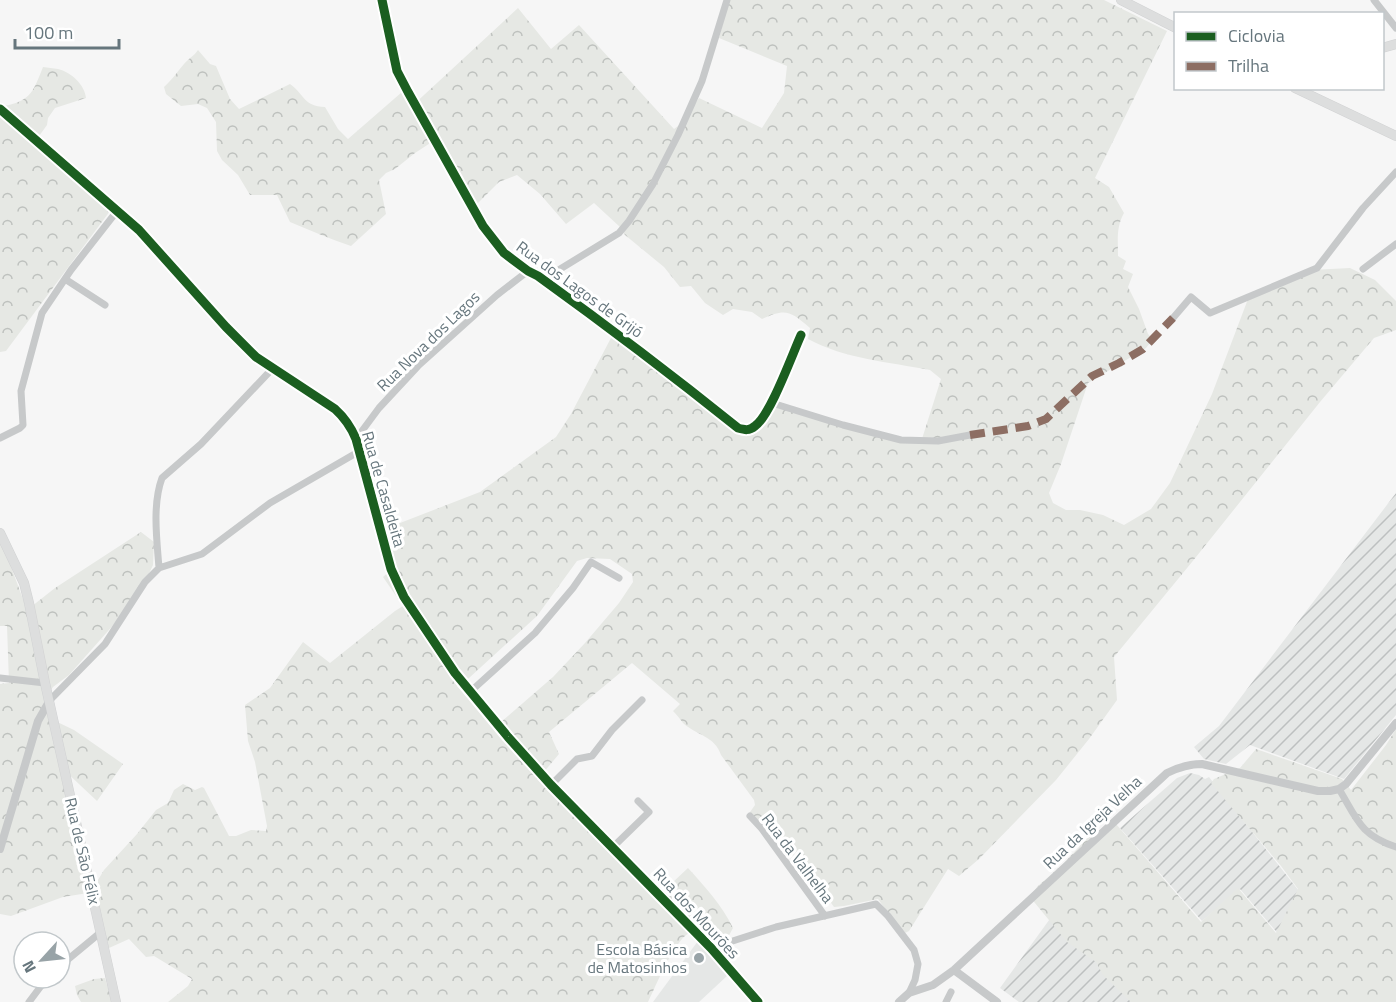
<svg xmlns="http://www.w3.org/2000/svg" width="1396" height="1002" viewBox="0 0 1396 1002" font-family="'Titillium Web',sans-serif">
<defs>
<pattern id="industrial-furrows" width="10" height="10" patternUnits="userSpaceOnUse" patternTransform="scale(1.5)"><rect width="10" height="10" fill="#e5e7e6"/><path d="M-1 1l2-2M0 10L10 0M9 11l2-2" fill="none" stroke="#bdc0c0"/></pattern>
<pattern id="forest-crowns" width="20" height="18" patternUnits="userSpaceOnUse" patternTransform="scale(1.5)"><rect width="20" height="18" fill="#e6e8e4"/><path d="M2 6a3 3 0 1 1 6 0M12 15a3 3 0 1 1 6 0" fill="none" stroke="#bec1be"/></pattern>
</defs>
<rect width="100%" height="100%" fill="#f6f6f6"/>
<path fill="#e5e7e6" d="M698,941L728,975L699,1002H653Z"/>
<path fill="url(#industrial-furrows)" d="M1396,493V715L1344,779L1250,745L1226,764L1204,759L1194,747L1219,726Z
M1190,773L1199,775L1205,779L1209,777L1362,971L1336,1002L1240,889L1202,921L1120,828L1177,778Z
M1052,916L1146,1002H1019L1000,988Z"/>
<path fill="url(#forest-crowns)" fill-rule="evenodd" d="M729,0H1104L1167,31L1095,178L1109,187L1124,213C1116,227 1118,241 1118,256L1126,261L1123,269L1133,274L1128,287L1139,309L1148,334L1153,339L1146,348L1088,383L1061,464L1049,493L1053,503L1066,510H1080L1103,515L1124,525L1151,509L1170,483L1212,394L1248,299L1311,270L1350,268L1375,280L1396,301V330L1374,338L1320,402L1192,562L1114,657L1117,700L1089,739L1056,780L979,859L959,876L948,869L909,931L905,933L893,920L878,899L844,906L834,907L814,879L778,838L773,839L760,822L750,812L755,805L754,800L721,755C715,736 696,735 683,723C680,719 677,715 673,711L680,704L632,663L549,732L559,754L538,779L627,870L657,897L688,868C706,888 721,904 733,928L727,939C708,942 705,941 689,933C674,941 656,986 648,1002H168L188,986L192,979L154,956L146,957L129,939L109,948L100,947L88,893L63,897L11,916L0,914V684L9,683L7,626H0V537L27,610L55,588L141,532L154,542L153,565L147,578L124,613L69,675L53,687L45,699L51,719L74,730L123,764L97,801L63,769L89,892L95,885L104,870L137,834L156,810L168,803L174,790L183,784L195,790L202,787L204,788L229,836H236L251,830L266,831L267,826L255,762L248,741L245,705L270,688L303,642L330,663L395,611L403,606L383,577L394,567L382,530L480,492L556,437L571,414L612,336L655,370L674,380L729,425L747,436L754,431L774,406L852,430L921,442L941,379L930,370C889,362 845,359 808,339L810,328C790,311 786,308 762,319L752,312L733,309L723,315L705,303L691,286L680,287L664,267L625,235L620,227L594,203L566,224L540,194L517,175L499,182L474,207L438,138L415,153L395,169L386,173L379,180L386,214L351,246C330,239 310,230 290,222L277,195H250L238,175L222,160L217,151L216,122L207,108L198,104L181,106L166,94L164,87C172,80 177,72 184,64C189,58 194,56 198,50L210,64L216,66L230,99L239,109L290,84C305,95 303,106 325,107L338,129L348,139L402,92L411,107L518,8L551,49L579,25L674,129L682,123L699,98L762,128L784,93L787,66L719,38ZM587,558L610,559L632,574L633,582L619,603L585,643L553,677L494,728L457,686L469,678L537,616L577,561Z
M43,67C48,68 53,68 58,69C71,72 85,85 86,98L55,108L48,118L47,125L34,143L110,211L6,351L0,352V107C30,101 32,95 43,67Z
M1396,729V1002H1131L1103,975L1096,962L1067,942L1030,897L1037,887L1064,863L1093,832L1113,827L1116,824L1201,922L1238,888L1276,933L1298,889L1281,866L1211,783L1214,779L1240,768L1256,749L1342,779L1351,790L1386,745Z
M105,978L112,1002H81L77,995L75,986L94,979Z"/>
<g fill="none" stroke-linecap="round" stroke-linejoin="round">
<defs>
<path id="secondary" d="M1121,0L1176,28
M1382,48L1396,44
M1295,88L1396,136
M0,533L24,583L29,603L45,683L116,1002"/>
</defs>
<use href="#secondary" stroke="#d1d2d3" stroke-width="10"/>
<path stroke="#c7c9ca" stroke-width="7" d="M382,0L397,71L408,92L483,226L504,253L528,271L538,276C606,325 672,375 738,428C745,430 749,431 755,426C770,416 792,355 801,335
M1374,0L1396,28
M1363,269L1396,244
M538,276L552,274L619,233L629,221L653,184L678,135L702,81L727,0
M65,279L105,305
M1173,318L1191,297L1210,313L1317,268L1363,208L1396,172
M772,403L843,425L901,440L938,441L970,435
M0,438L20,428L23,425L21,391L42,313L71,270L117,211
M356,439L379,408L418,366L497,295L528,271
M159,568C157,541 152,505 162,478L201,444L273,368
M0,678L45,683
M470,692L535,633L573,588L591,562L619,578
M50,700L105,644L145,582L159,568L202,554L270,503L358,452
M551,785L577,759L592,756L612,730L642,700
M1339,789C1357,819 1360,835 1396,847
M750,816L762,829L825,916
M613,847L649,812L638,801
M711,948L776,927L876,904L888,916L914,950L918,964L915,980L909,993
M60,966L101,932
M29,1002L47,978
M946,1002L951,992"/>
<path stroke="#c7c9ca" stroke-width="8" d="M0,109L139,230L226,327L256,357L335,409C345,418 351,427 356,439L391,569L404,597L455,673L508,737L551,785L711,948L758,1002
M0,849L38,721L50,700
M954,970L997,1002
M899,1002L909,993L933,985L954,970L1167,773C1179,767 1189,764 1202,764L1318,791H1330L1339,789L1346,784L1396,723"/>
<use href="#secondary" stroke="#dddede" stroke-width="9"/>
<path stroke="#8d6e63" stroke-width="8" stroke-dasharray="15 8" stroke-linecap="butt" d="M970,435L1028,426L1046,419L1092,376L1119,363L1143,349L1173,318"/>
<defs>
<path id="cycleway" d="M382,0L397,71L408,92L483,226L504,253L528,271L538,276C606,325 672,375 738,428C745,430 749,431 755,426C770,416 792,355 801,335
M0,109L139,230L226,327L256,357L335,409C345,418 351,427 356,439L391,569L404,597L455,673L508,737L551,785L711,948L758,1002"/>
</defs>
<use href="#cycleway" stroke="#fff" stroke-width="13"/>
<use href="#cycleway" stroke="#1b5e20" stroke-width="9"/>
</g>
<circle fill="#98a3a7" stroke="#fff" stroke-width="2" cx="699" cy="958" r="6"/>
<g text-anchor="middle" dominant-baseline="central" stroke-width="6" stroke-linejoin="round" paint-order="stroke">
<g font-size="16" fill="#66767d" stroke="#fff">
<text transform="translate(580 289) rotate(36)">Rua dos Lagos de Grijó</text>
<text transform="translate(428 341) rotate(-44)">Rua Nova dos Lagos</text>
<text transform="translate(384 489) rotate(74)">Rua de Casaldeita</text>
<text transform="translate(1092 822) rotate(-43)">Rua da Igreja Velha</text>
<text transform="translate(83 851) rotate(77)">Rua de São Félix</text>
<text transform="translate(798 858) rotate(53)">Rua da Valhelha</text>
<text transform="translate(697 913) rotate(47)">Rua dos Mourões</text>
</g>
<g font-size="16" fill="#66767d" stroke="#fff" text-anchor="end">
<text x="687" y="949">Escola Básica<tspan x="687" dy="18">de Matosinhos</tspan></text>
</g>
</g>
<rect x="1174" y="12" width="210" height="78" fill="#ffffff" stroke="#c2c8cb" stroke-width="1.5"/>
<rect x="1186" y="32" width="30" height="9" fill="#1b5e20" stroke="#c2c8cb" stroke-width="1.5"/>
<text x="1228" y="42" font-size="18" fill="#66767d">Ciclovia</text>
<rect x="1186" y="62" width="30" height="9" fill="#8d6e63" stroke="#c2c8cb" stroke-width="1.5"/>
<text x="1228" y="72" font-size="18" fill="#66767d">Trilha</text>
<g transform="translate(42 960) rotate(243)"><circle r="28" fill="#ffffff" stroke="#c2c8cb" stroke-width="1.5"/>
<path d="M0-4.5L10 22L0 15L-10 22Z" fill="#98a3a7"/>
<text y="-9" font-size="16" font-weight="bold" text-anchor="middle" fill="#66767d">N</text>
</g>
<path d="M15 39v9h104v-9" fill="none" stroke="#66767d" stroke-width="3"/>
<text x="24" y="39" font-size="18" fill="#66767d" stroke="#ffffff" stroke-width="4.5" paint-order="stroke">100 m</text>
</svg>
